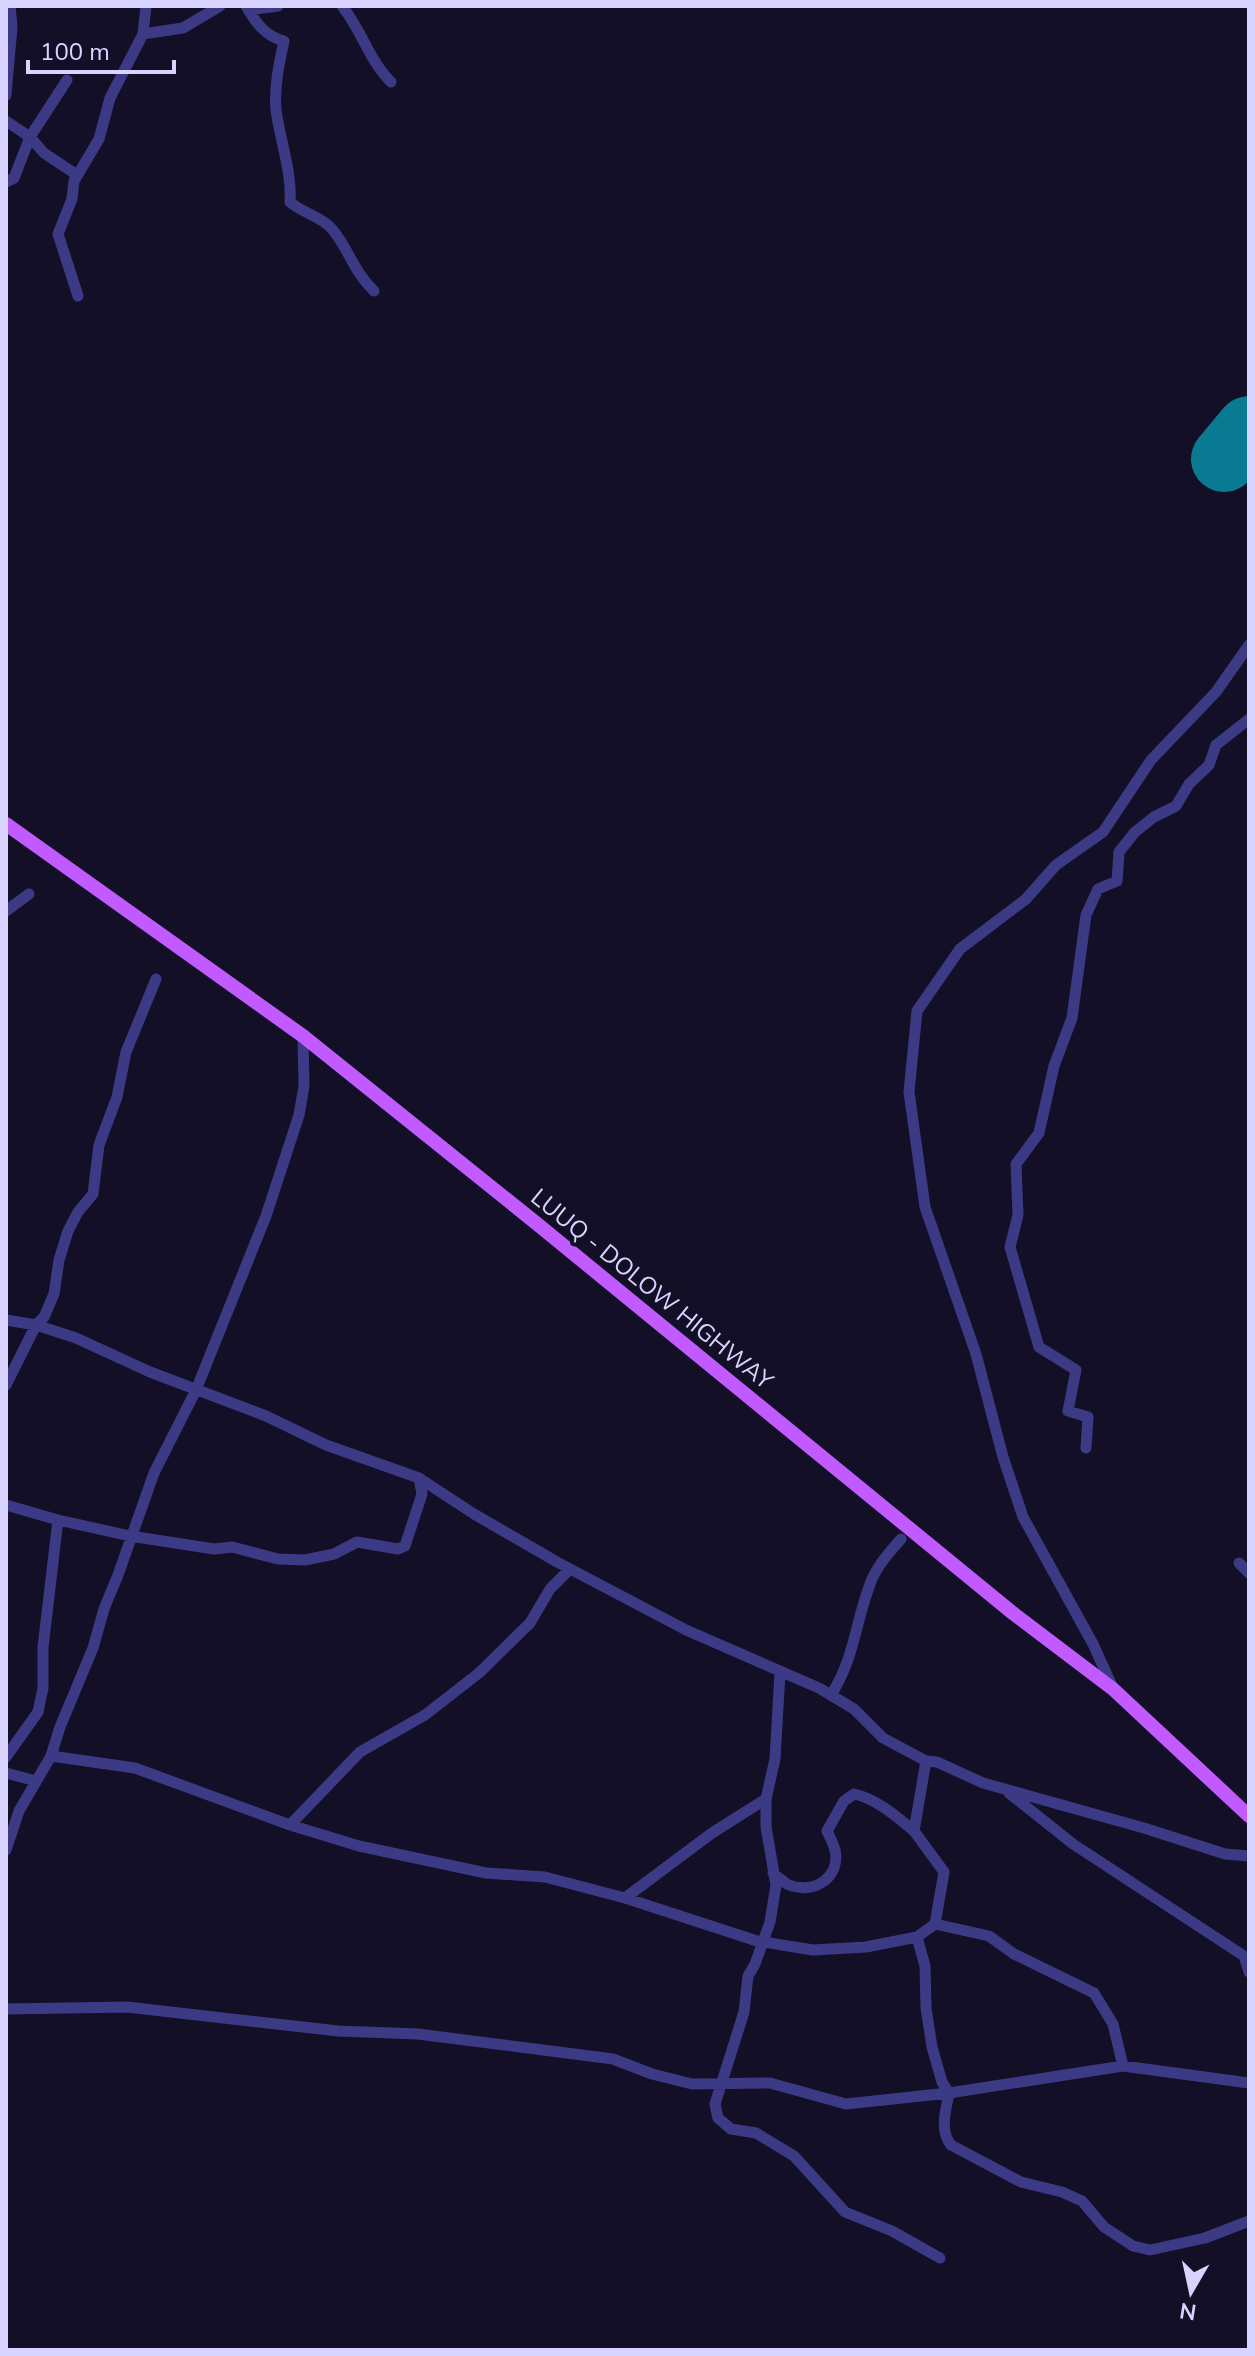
<svg xmlns="http://www.w3.org/2000/svg" width="1255" height="2356" viewBox="0 0 1255 2356" font-family="'Nunito Sans',sans-serif">
<rect width="100%" height="100%" fill="#130f26"/>
<g fill="none" stroke-linecap="round" stroke-linejoin="round">
<path stroke="#0a7a92" stroke-width="66" d="M1224,459L1249,429"/>
<path stroke="#3d3a85" stroke-width="11" d="M246,6C256,23 265,36 284,41C279,64 274,87 276,110C280,141 292,171 290,202C302,213 321,216 332,229C349,249 353,271 374,291
M342,6C361,29 370,62 391,82
M249,10L278,6
M143,34L183,28L220,6
M67,80L30,137L44,153L77,175
M6,95L12,27L10,6
M6,121L30,137L14,178L6,182
M78,296L58,234L72,199L74,181L99,139L110,98L143,34L146,6
M6,911L29,894
M6,1320L36,1325L76,1338L150,1372L266,1416L326,1445L419,1478L474,1514L557,1562L686,1630L819,1688L854,1709L883,1738L926,1761L937,1762L983,1783L1144,1828L1225,1854L1249,1856
M6,1385L36,1325L44,1317L54,1294L59,1260L68,1231L78,1212L93,1194L99,1145L117,1097L126,1052L156,979
M1086,1448L1088,1417L1068,1411L1076,1370L1039,1347L1010,1247L1018,1215L1016,1164L1039,1133L1054,1066L1072,1018L1086,915L1098,889L1117,881L1119,852L1135,832L1154,817L1176,806L1189,784L1209,765L1216,745L1249,719
M6,1505L58,1520L130,1536L214,1549L232,1547L278,1559L305,1560L334,1554L357,1542L398,1549L405,1546L422,1494L419,1478
M1239,1563L1249,1573
M1113,1688L1093,1644L1023,1517L1003,1457L976,1354L925,1207L909,1092L917,1011L960,949L1026,899L1056,865L1103,832L1151,760L1216,692L1249,645
M831,1695C854,1659 855,1625 869,1587C875,1568 888,1554 901,1539
M51,1756L135,1768L290,1825L359,1846L486,1873L545,1877L625,1898L757,1941L813,1950L866,1947L917,1937L935,1924L989,1936L1014,1954L1094,1993L1113,2024L1123,2066
M6,1757L38,1712L43,1688V1647L58,1520
M926,1761L914,1831L944,1872L935,1924
M6,1773L36,1781
M1009,1793L1073,1844L1244,1956L1249,1972
M766,1799V1827L776,1885L770,1922L755,1964L748,1976L744,2012L715,2104L718,2118L731,2129L756,2133L794,2156L845,2212L892,2231L940,2258
M290,1825L360,1752L425,1715L479,1673L530,1623L550,1589L570,1569
M6,1850L19,1811L51,1756L60,1727L93,1648L104,1609L118,1575L154,1473L196,1390L266,1216L299,1115L304,1086L303,1036
M773,1873C778,1877 784,1883 789,1885C814,1895 841,1877 835,1850C833,1843 830,1837 827,1831L844,1801L854,1794C877,1799 896,1816 914,1831
M625,1898L712,1833L766,1799L775,1759L780,1673
M917,1937L925,1966L926,2008L932,2047L942,2082L949,2093C946,2110 939,2130 951,2145L1021,2182L1062,2192L1082,2201L1104,2227L1133,2246L1150,2250L1205,2238L1249,2221
M6,2009L127,2007L338,2031L418,2034L613,2059L652,2074L692,2084L770,2083L846,2104L949,2093L1123,2066L1249,2083"/>
<path stroke="#c25bff" stroke-width="14" d="M6,824L303,1036L536,1223L1014,1614L1113,1689L1249,1816"/>
</g>
<g text-anchor="middle" dominant-baseline="central" stroke-width="8" stroke-linejoin="round" paint-order="stroke">
<g font-size="24" fill="#d9d4ff" stroke="#130f26">
<text transform="translate(652 1289) rotate(39)">LUUQ - DOLOW HIGHWAY</text>
</g>
</g>
<rect width="1255" height="2356" fill="none" stroke="#d9d4ff" stroke-width="16"/>
<g transform="translate(1191 2292) rotate(189)" stroke="#130f26" stroke-width="6" paint-order="stroke">
<path d="M0-6L14 30L0 20L-14 30Z" fill="#d9d4ff"/>
<text y="-12" font-size="22" font-weight="bold" text-anchor="middle" fill="#d9d4ff">N</text>
</g>
<path d="M28 60v12h146v-12" fill="none" stroke="#d9d4ff" stroke-width="4"/>
<text x="40" y="60" font-size="24" fill="#d9d4ff" stroke="#130f26" stroke-width="6" paint-order="stroke">100 m</text>
</svg>
